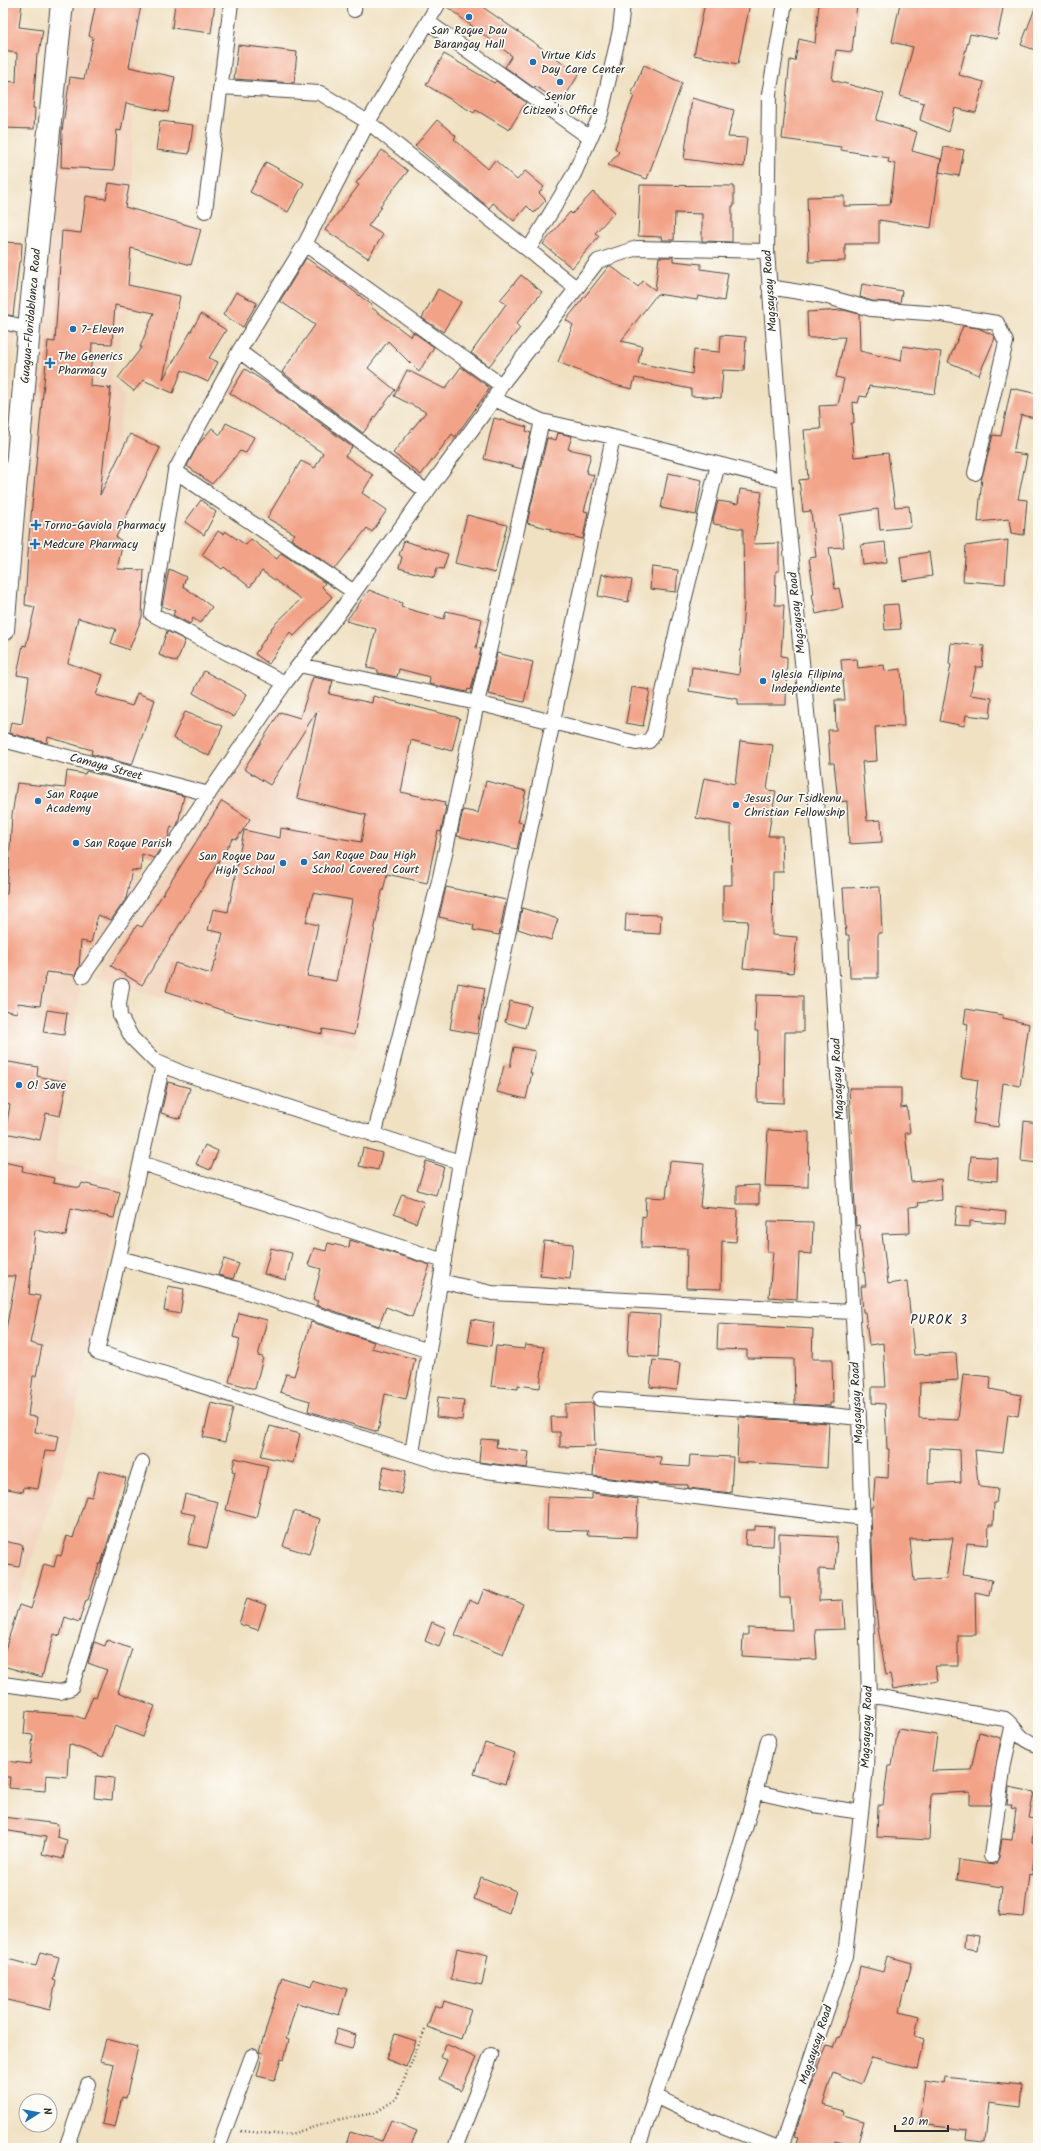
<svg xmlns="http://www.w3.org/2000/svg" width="1041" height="2151" viewBox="0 0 1041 2151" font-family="Kalam,sans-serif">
<rect width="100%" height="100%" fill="#fdfcf7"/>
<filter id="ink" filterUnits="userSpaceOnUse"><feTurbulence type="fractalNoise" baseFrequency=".025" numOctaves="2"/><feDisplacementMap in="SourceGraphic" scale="8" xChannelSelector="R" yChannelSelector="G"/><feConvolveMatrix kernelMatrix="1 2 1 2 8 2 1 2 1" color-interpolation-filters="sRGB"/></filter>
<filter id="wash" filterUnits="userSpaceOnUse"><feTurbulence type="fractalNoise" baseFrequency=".012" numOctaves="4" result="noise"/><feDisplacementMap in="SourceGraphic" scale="16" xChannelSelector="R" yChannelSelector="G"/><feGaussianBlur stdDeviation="0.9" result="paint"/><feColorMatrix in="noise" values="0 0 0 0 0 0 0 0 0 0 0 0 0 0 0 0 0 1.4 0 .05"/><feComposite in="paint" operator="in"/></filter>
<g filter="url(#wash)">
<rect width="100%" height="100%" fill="#f0e1c3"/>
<path fill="#f2d4be" d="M72,3H146L132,106L133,298L111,375L124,396L110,488L63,686L12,678Z
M3,326L17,329L3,479Z
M278,710L417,748L357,1049L92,978Z
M4,862L64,872L82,867L144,874L117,923L81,979L55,1161L125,1179L64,1464L3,1644Z"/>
<g id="blocks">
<path fill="#f2a287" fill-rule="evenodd" d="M3,3H22L19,27L43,30L39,54H37L33,108H35L34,129L3,128V81L16,82L17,53L3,51Z
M96,3H127L141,6L129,67L175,77L168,112L126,103L121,131L117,130L114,170L61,167L62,131L70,77L84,79L93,37L89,36Z
M175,3H215L211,33L172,28Z
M447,3H488L484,8L579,74L561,103L535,86L534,88L505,67L512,56L447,7Z
M705,3H750L738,64L694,55Z
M819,3H857L852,52L836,50L832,80L884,94L876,120L917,132L912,151L941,159L931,228L879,220V244H845V261L809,262L807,197L844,196V206L890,205L895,164L888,162L889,158L841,150V147L782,139L790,60L795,61L799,39L815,43Z
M900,3H1004L997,39L970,34L959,75L984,82L976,113L955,108L949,132L920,120L924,103L900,96L913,47L892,42Z
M1037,3H1038V51L1021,45Z
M238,45L297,52L294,83L234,79Z
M444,54L494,83L496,81L526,102L509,130L476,110L474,113L426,85Z
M644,65L682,83L647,179L608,165L619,152L615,148L622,129L621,128L634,96L631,95Z
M692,98L734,110L728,137L747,138L744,167L684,159Z
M437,120L456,136L454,139L488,169L495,160L517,180L525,171L544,187L539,193L546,200L534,213L527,206L514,221L493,203L489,208L415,146Z
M160,121L193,125L189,154L156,150Z
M944,147L964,150L959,176L939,172Z
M382,150L408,171L380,206L382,207L368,226L383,235L368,258L325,230L359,185L356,183Z
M266,162L304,183L288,212L250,192Z
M109,183L129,186L125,207L201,229L191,265L131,248L128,285L180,296L163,379L201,314L226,330L209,358L218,362L208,382L182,370L173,393L143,380L134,391L118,378L142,347H140L154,313L115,305L112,344L92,343L90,386L109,388V390L111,387L100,495L130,434L160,448L116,537L123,542L117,569L144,570L142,617L129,650L111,643L116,629L78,618L68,663L103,675L96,695L132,706L137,693L155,700L132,765L91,754L92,750L48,737L47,743L9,733L11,722L22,724L29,677L17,675L23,645L26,646L35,607L25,605L29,537L48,341L55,342L62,231L81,233L86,196L106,199Z
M640,185L734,186V206H732V242L702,241V214L675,213L674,240H661L662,237L638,236Z
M593,192L615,212L595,233L599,236L572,268L543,244L570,212L572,214Z
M3,242L22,243L21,262H19L13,316L3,314Z
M659,257H673V261L701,264V269L728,273L724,301L698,296L697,300L657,294L621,341L642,346L638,363L692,374L694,350L720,352L721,335L746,337L744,371L723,370L721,398L691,396V389L635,378L632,389L611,384L558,362L573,325L566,320L609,266H611L638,287L643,281L655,290Z
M306,258L347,286L372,305L371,307L411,337L413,332L434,347L419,372L388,341L368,368L395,390L363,433L282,372L315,325L280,301Z
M521,275L542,292L516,324L520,328L489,366L471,353L506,304L500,300Z
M862,284L902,291L900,303L872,301L860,297Z
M438,289L461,302L443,332L422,318Z
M236,292L257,303L243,327L223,315Z
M844,310L859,314L860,351L901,361L903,346L941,352L935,394L869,386L867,397L860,396L858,403L853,402L854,423H851L854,457L888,453L895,507L909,506L911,527L880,530L878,509L840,515L844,547L829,548L835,589L839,588L843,608L816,614L812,595L814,594L809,558L816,557L811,511L803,512L799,480L808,479L804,430L821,429L819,406L838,405L844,379L836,377L845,337L808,338L807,312Z
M963,326L978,328L993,335L995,338L979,375L948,362Z
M461,367L490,388L455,437L452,434L421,475L393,453L426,412L394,396L407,370L445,389Z
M245,369L271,386L352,447L345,456L373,475L362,493L387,510L372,532L367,528L335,569L291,539L295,534L267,518L301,461L315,468L323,453L230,393Z
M1011,388L1038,394L1035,418L1021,415L1013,453L1027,455L1018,499L1027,500L1024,535L1011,533L1009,519L978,522L982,477L993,435L1001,436Z
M494,418L527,427L526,431L531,433L522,469L484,459Z
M226,423L254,437L246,453L240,451L212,484L187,466L198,445L212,428L220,435Z
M558,433L572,436L568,449L591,454L586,473L594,475L584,511L588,512L583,539L550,531L551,529L527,523L547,438L556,440Z
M668,473L702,480L696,515L661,508Z
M740,489L762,492L754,544L779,543V571H776L775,605H784L781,656L787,657L786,705H738V699L689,691L692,667L739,675L744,603L743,529L714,524L713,519L718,501L738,504Z
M201,500L216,512L204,535L185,522Z
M467,515L507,525L495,573L455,563Z
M218,531L223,534L225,531L246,545L251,539L277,559L281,553L325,583L322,587L332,597L294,636L290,632L269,664L255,654L273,626L301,599L262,571L250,587L224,567L222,569L202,555Z
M1008,540L1005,584L963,581L966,546Z
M404,541L448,554L443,569L437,568L434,578L399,568L402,557L399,555Z
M885,542L887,562L863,565L861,545Z
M929,552L932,576L903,581L900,557Z
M652,567L678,570L676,592L650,589Z
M169,569L186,577L183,586L212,607L200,623L193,618L190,624L173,615L175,611L162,606Z
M602,574L632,580L628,602L598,596Z
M369,590L402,603L401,607L444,619L446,611L482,619L476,648L481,649L471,690L468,689L467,692L429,684L430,677L399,669L397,677L378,673V670L367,668L376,629L346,621Z
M898,604L901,629L885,630L883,605Z
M167,631L185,640L177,662L159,655Z
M951,643L984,646L982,667H976L970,695L992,698L990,718L966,715L964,726L940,721L951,665L949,664Z
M497,653L533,662L524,702L488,694Z
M857,659L858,668L884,665L885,671L901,669L904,726L875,727L877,761L862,762L867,821L881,820L882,842L849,844L847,801L838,802L834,763H830L828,730H836L835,700H845L841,660Z
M204,671L247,694L234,717L193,693Z
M313,677L333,681L329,694L372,703L373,696L460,718L452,751L411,740L401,792L445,802L444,806H446L441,832L438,831L427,883L387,874L383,891H382L354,1035L323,1029L322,1034L239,1016L166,991L175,963L211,974L215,961H216L223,933L208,930L213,909L228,912L244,830L280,838L281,828L361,842L366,815L297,798L317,711L270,785L244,769L280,712L300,718ZM313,893L352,900L336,981L307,976L318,925L306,922Z
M632,687L650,690L643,726L626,723Z
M185,712L223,726L209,756L173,738Z
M740,741L773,745L767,790L776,791L768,836H782L783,872H773L772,935L797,937L793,973L743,968L748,921L723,920V885H732L731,825L696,818L704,778L735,784Z
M67,771L85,774L86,771L184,796L178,823L176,827L171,826L168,838L154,858L142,854L141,871L132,870L126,899L111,920L98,915L91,943L81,941L79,967L75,975L46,972L40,1006L18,1003L17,1013L3,1010V894H7L12,815L17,783L65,788Z
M486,781L526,791L518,822L523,823L517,849L457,836L463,810L478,813Z
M222,801L250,819L237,839L233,838L142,985L111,966L137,925L142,927Z
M446,887L506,900L499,935L473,930L474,925L439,917Z
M880,887L882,933H878V978H850L849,935H846L843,888Z
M522,908L558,919L551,940L518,929Z
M626,914L661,915L660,934L625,932Z
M458,983L485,988L477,1034L450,1029Z
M756,995L803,996V1032H785L784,1103L757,1102L758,1031H755Z
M510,1001L531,1006L525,1028L505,1022Z
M966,1009L1003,1015V1018L1029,1024L1020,1086L1003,1083L998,1127L973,1123L978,1080L961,1077L968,1024L964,1023Z
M47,1010L67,1013L64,1035L43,1032Z
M514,1047L535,1051L530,1073H532L526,1099L497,1092L504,1066L510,1067Z
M3,1061L38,1067L37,1076L67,1082L60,1116L46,1113L40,1140L5,1133L10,1105L3,1103Z
M168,1082L190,1088L180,1119L161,1113Z
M849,1088H901V1108L907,1107L910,1133H905L911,1182L941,1179L942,1200L918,1203L919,1206L909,1207L910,1233L882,1234L888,1284L907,1281L914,1355L956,1353L958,1380L920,1383L919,1418L958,1420L963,1374L991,1377L990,1389L1021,1395L1018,1416L1008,1414L1003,1453L975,1450L978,1485L980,1487L998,1489L996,1503H994L993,1525H989L988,1545L967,1543L963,1575L992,1580L989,1595L975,1592L976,1635H958V1666H935L938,1681L893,1689L890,1674L886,1675L878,1628L873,1580L871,1507H873L875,1477L888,1478L889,1449H887L885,1404L872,1403V1387H886L883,1343L869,1345L865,1312H863L861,1286H866L859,1225L856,1226ZM929,1448L960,1450L961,1482L928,1484ZM953,1538L946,1579L914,1581L910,1539Z
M1024,1121L1038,1123V1163L1021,1161Z
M768,1130L809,1132L808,1187L765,1186Z
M205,1145L218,1151L210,1170L196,1164Z
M363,1148L382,1153L378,1170L359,1166Z
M971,1156L998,1158L997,1181L969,1179Z
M426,1161L444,1167L436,1195L417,1190Z
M670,1161L704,1164L700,1207L738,1210L736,1242L722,1241L721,1289L686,1288L687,1249L641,1248L642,1216L645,1217L646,1197L666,1198Z
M3,1162L23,1166L22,1171L54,1178L53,1183L80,1188L82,1183L120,1192L114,1218L71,1208L66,1236L35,1230L29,1294L40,1296L30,1343L42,1346L36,1376H33L28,1416L37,1417L35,1432L59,1436L56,1452L45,1451L38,1489L24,1487L23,1492L3,1488V1345L16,1276H3Z
M759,1185V1204H737V1186Z
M402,1194L424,1202L416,1223L394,1214Z
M957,1206L1006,1212L1005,1224L970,1221V1227L955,1226Z
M768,1221L813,1222L812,1254L799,1253L797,1299L769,1297L773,1252H767Z
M350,1240L430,1265L412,1317L386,1307L379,1326L316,1305L318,1301L313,1300L321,1269L308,1265L314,1248L326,1251L328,1243L349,1248Z
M544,1241L573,1244L570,1279L540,1276Z
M271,1248L292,1253L286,1280L264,1274Z
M224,1259L239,1264L233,1279L218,1275Z
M168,1286L184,1289L180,1314L164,1311Z
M239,1313L267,1320L258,1356L263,1357L255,1389L229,1382L240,1339L233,1337Z
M630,1313L660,1315L658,1357L627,1355Z
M472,1319L494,1323L491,1346L468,1342Z
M311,1322L374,1342L371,1348L415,1359L406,1399L385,1394L378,1432L308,1411L310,1401L280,1392L286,1374L294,1376Z
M718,1324L813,1329L812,1359H832L833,1403H830V1406L795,1404L794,1359L747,1358V1350L717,1349Z
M525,1345L544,1347L540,1388L518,1385V1389L491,1386L496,1346L524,1349Z
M653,1360L680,1363L677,1390L650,1387Z
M438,1397L464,1400L462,1420L436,1417Z
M211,1403L233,1408L225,1442L203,1437Z
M593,1403L595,1446L560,1447V1432H552L551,1417H565V1404Z
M739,1417L829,1423L827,1468L737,1462Z
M270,1426L300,1434L293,1463L261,1456Z
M481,1439L497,1440L496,1447L529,1452L527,1468L479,1462Z
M595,1450L661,1457L660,1465L689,1467L690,1455L733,1457L731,1493L688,1488V1485L659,1484L593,1476Z
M235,1458L268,1466L256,1518L226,1510L235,1472L232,1471Z
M384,1466L406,1471L401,1494L379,1488Z
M99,1470L126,1478L119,1506L101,1564H99L88,1600H86L79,1622L65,1617L60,1636L54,1634L42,1677L3,1666V1656L19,1605L31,1609L44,1564L54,1567L57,1555L61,1556L67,1536L73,1538L86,1496L92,1497Z
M592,1493L638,1499L636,1537L587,1535L588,1531L547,1530L548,1497L592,1499Z
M185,1494L218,1502L207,1548L188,1544L195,1515L181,1512Z
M294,1511L320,1519L309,1554L283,1546Z
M755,1526L774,1527L773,1546L745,1545L746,1530H755Z
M779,1534L837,1537L835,1570L819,1569V1601L843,1600L845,1629L815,1630L817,1659L794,1660V1659L742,1656L743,1635H748V1628L792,1630L790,1598H780Z
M3,1541L23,1545L19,1567L3,1564Z
M484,1589L523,1604L503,1655L455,1635L469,1600L478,1604Z
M247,1598L266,1605L258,1630L239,1624Z
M432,1622L446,1628L439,1647L425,1641Z
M107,1640L132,1649L118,1692L155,1706L143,1737L115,1726L103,1757L69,1744L67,1777L46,1775L45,1791L9,1788L10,1777H5L6,1761L30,1764L33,1735L24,1734L26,1711L73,1715L84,1719L93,1696L96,1697L107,1670L88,1663L94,1642L105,1646Z
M898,1729L937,1735L932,1771L971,1770L979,1732L1001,1738L990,1805H970V1792L931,1794L929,1840L877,1837L878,1805H883L888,1766H892Z
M485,1743L515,1753L505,1784L474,1774Z
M96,1776L114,1778L112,1800L94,1798Z
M1009,1787L1034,1792L1029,1818L1034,1819L1032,1842L1036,1843L1032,1875L1029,1874L1024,1917L999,1915L1002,1887L957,1880L959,1860L995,1865L999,1857L1002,1839L1012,1840L1016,1809L1011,1808L1012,1805H1007Z
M3,1817L58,1824L57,1837L67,1840L63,1859L42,1854L46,1837L3,1830Z
M481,1877L516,1891L509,1913L474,1899Z
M965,1934L979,1936L977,1950L964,1948Z
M457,1948L488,1955L482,1985L451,1979Z
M40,1952L59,1957L53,1980L56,1981L50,2010L3,1999V1958L36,1966Z
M887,1956L912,1963L900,2011L919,2016L915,2036L924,2039L917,2069L872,2057L861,2084L833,2072L823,2105L843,2111L842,2115L864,2121L857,2147L835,2141L832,2148H795L798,2137L794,2136L811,2085L827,2046L833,2048L837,2037L839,2038L855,1991L860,1966L883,1972Z
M282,1977L312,1986L314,1979L347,1989L339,2015L297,2003L286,2039L289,2040L284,2059L281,2058L275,2080L257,2076L263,2053L259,2052Z
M444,2001L471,2010L461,2039L427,2027L435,2005L442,2008Z
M337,2029L356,2035L352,2049L333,2044Z
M395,2034L416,2041L406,2067L386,2059Z
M106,2039L138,2047L126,2098L122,2097L115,2127L102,2124L114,2064L100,2061Z
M446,2044L476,2058L461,2090L439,2079L447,2060L440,2057Z
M944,2077L1022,2085L1020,2107L988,2103L984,2142L966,2140L967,2130L919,2124L925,2081L943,2084Z
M391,2120L417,2131L410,2148H345L350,2132L382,2141Z"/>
</g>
</g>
<g filter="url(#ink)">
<use href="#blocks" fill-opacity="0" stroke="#494642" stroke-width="1"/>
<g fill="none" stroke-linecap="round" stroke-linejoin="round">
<defs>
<path id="minor" d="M354,10L355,3
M428,22L590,138
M221,87L320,93L368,122L576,288
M205,211L231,3
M305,244L501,385
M529,249L574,174L601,114L620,30L623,3
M769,287L824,296L871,309L941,314L997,323L1006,342L975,473
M3,322L29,328
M239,351L427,492
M494,399L542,421L613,437L784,481
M175,471L354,592
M299,665L477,703L636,743L649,741L654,733L677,629L718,464
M285,683L152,614L175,471L239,351L305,244L368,122L439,3
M3,740L209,794
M83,976L285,683L336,617L494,399L501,385L598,261L637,248L767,251
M122,986L119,1004L120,1016L132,1038L155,1061L182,1073L460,1162
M163,1065L97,1352L453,1467L863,1518
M374,1136L440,877L477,703L542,421
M141,1163L444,1261
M119,1258L238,1289L429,1351
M440,1281L492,1293L852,1312
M600,1399L821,1414L859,1418
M412,1453L460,1162L613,437
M3,1684L60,1692L71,1688L142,1462
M869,1695L1005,1719C1018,1729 1018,1740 1038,1745
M757,1792L814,1805L861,1812
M991,1856L1004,1763L1012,1728
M655,2096L688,2112L778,2148
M66,2148L88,2084
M218,2148L252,2056
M455,2148L491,2055
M638,2148C682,2012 737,1879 768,1740
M781,2148L845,1956L866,1768L869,1695L859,1418L830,943L784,481L767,251L769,94L785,3"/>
<path id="primary" d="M3,630L29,328L62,3"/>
</defs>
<use href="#minor" stroke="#494642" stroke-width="16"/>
<use href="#primary" stroke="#494642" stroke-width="24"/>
<path stroke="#494642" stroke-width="2.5" stroke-dasharray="1 3" stroke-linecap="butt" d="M241,2131L287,2135L341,2119L375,2113L396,2099L425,2030"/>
<use href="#minor" stroke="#fff" stroke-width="14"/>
<use href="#primary" stroke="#fff" stroke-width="22"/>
</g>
</g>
<g fill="#1f6fb2" stroke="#fdfcf7" stroke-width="1.5">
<circle cx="469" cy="17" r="4"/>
<circle cx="533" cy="62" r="4"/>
<circle cx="560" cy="82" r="4"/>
<circle cx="73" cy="329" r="4"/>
<path d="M48 357h4v4h4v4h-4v4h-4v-4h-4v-4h4z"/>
<path d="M34 519h4v4h4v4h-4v4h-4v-4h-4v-4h4z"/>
<path d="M33 538h4v4h4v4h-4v4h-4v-4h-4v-4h4z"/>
<circle cx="763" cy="681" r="4"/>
<circle cx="38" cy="801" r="4"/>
<circle cx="736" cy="805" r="4"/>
<circle cx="76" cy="843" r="4"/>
<circle cx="304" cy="862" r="4"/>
<circle cx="283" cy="863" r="4"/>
<circle cx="19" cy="1085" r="4"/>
</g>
<g text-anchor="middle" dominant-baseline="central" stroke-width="3.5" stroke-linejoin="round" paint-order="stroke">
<g font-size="12" fill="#2b2b2b" stroke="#fdfcf7" text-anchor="start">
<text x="469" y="30" text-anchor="middle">San Roque Dau<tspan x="469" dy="14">Barangay Hall</tspan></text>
<text x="541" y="55">Virtue Kids<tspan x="541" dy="14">Day Care Center</tspan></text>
<text x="560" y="96" text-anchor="middle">Senior<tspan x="560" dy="14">Citizen's Office</tspan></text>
<text x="81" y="329">7-Eleven</text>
<text x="58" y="356">The Generics<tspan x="58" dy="14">Pharmacy</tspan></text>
<text x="44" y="525">Torno-Gaviola Pharmacy</text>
<text x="43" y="544">Medcure Pharmacy</text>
<text x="771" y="674">Iglesia Filipina<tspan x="771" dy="14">Independiente</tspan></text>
<text x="46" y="794">San Roque<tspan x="46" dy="14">Academy</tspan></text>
<text x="744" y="798">Jesus Our Tsidkenu<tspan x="744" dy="14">Christian Fellowship</tspan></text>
<text x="84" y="843">San Roque Parish</text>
<text x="312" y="855">San Roque Dau High<tspan x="312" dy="14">School Covered Court</tspan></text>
<text x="275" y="856" text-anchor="end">San Roque Dau<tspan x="275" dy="14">High School</tspan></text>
<text x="27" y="1085">O! Save</text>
</g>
<g font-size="12" fill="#2b2b2b" stroke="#fdfcf7">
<text transform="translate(770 291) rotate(-94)">Magsaysay Road</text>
<text transform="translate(31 316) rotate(-85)">Guagua-Floridablanca Road</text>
<text transform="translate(797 613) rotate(-96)">Magsaysay Road</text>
<text transform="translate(106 767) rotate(15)">Camaya Street</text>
<text transform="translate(838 1079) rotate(-93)">Magsaysay Road</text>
<text transform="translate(857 1403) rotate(-93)">Magsaysay Road</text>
<text transform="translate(867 1727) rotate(-88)">Magsaysay Road</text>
<text transform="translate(816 2045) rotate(-72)">Magsaysay Road</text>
</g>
<g font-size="13" letter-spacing="1" fill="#2b2b2b" stroke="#fdfcf7">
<text x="939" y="1320">PUROK 3</text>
</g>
</g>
<rect width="1041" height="2151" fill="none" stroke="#fdfcf7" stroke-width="16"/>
<g transform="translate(38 2113) rotate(79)"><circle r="19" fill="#fdfcf7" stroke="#a9a8a5"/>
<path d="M0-3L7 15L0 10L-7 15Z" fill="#1f6fb2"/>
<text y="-6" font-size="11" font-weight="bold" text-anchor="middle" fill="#2b2b2b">N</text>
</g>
<path d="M895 2125v6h53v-6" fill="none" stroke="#2b2b2b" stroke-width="2"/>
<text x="901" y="2125" font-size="12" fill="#2b2b2b" stroke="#fdfcf7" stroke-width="3" paint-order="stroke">20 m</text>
</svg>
